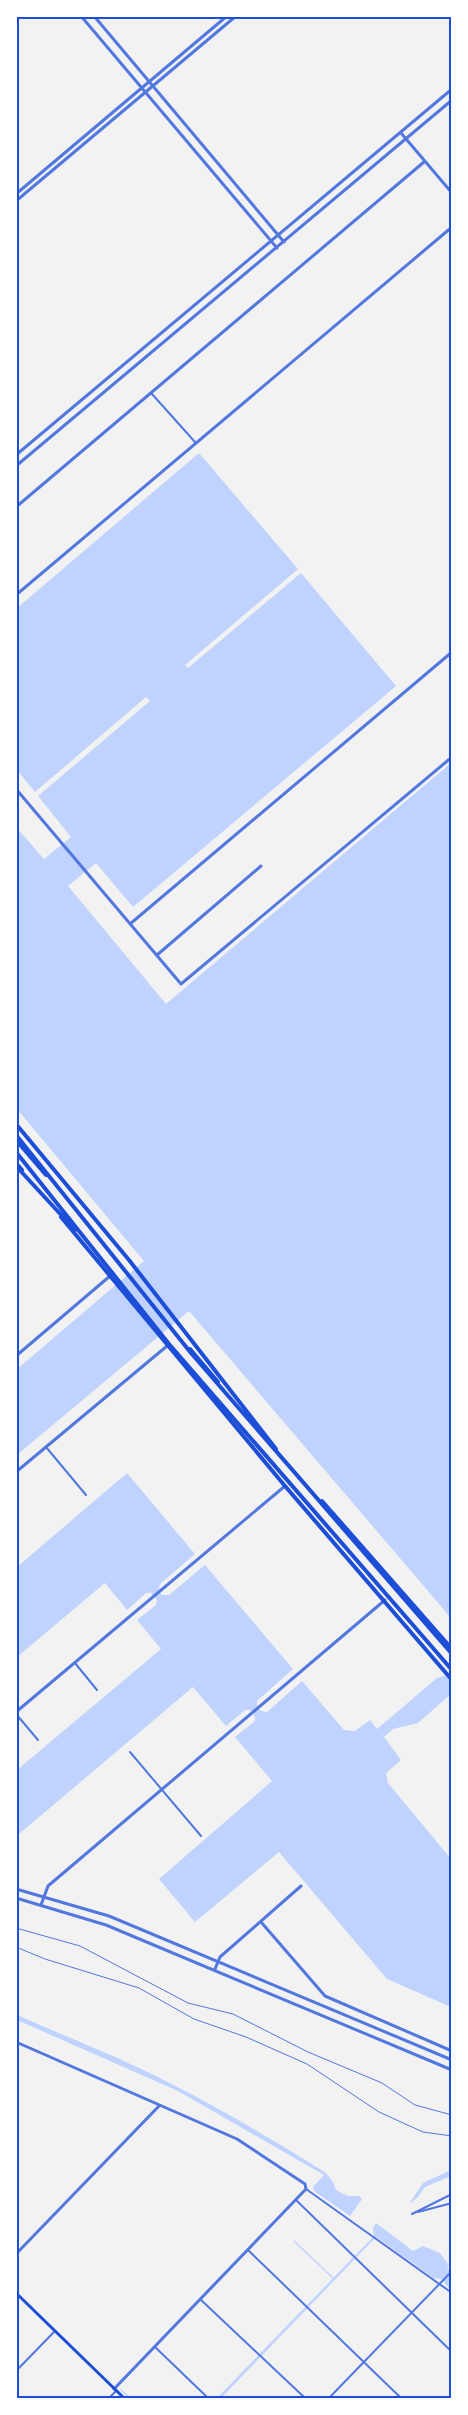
<svg xmlns="http://www.w3.org/2000/svg" width="468" height="2415" viewBox="0 0 468 2415" font-family="Lato,sans-serif">
<rect width="100%" height="100%" fill="#f2f2f2"/>
<path fill="#bfd3fe" d="M199,453L298,569L185,665L188,668L301,573L396,686L133,907L96,863L68,886L166,1004L451,763V1618L189,1311L17,1455V1369L144,1261L17,1109L16,827L44,859L71,837L38,796L150,701L146,697L35,792L17,770V608Z
M127,1473L195,1554L160,1584L158,1591L162,1595H169L205,1565L293,1669L257,1701V1706L261,1711L267,1712L302,1681L344,1730L355,1731L370,1720L377,1729L437,1678L451,1674V1694L418,1723L393,1729L384,1737L401,1760L386,1773L388,1783L451,1859V2007L387,1979L279,1852L195,1922L159,1879L272,1781L235,1737L255,1721V1717L250,1710H245L226,1726L193,1687L19,1834L16,1831L17,1770L161,1649L137,1620L156,1605L157,1600L151,1593H146L127,1610L105,1583L17,1657V1567Z
M17,2015C57,2033 99,2049 139,2068C203,2098 265,2135 326,2173L333,2182L336,2190L348,2196H359L362,2199L350,2216L314,2191L313,2187L324,2175L178,2091L17,2020Z
M451,2170V2176L425,2187L418,2197L409,2204L423,2183Z
M376,2223L413,2251L423,2246L440,2253L449,2265L447,2267L451,2272V2290L441,2279L434,2278L376,2237L221,2398H217L374,2236L373,2228Z"/>
<g fill="none" stroke-linecap="round" stroke-linejoin="round">
<path stroke="#bfd3fe" stroke-width="1.5" d="M294,2241L334,2279
M121,2390L130,2398"/>
<path stroke="#5277de" stroke-width="1" d="M16,1928L80,1946L188,2003L233,2014L308,2052L382,2083L415,2105L452,2115
M16,1947L45,1959L139,1988L194,2019L246,2037L307,2064L379,2112L423,2132L452,2136"/>
<path stroke="#5277de" stroke-width="2" d="M152,394L195,442
M46,1447L86,1495
M75,1663L97,1690
M16,1714L38,1740
M130,1752L201,1836
M306,2189L452,2293
M296,2200L452,2352
M418,2212L452,2203
M412,2214L452,2194
M248,2250L401,2398
M200,2299L305,2398
M155,2347L208,2398
M16,2371L54,2332
M109,2398L116,2391
M329,2398L452,2271"/>
<path stroke="#5277de" stroke-width="3" d="M81,16L277,248
M94,16L284,242
M401,133L452,193
M16,194L227,16
M16,201L236,16
M16,455L452,89
M16,466L452,100
M16,507L424,162
M16,595L452,227
M16,789L181,984L452,757
M130,924L452,652
M157,955L261,866
M16,1356L110,1276
M16,1472L167,1346
M16,1712L285,1486
M16,1889L109,1916L452,2060
M16,1898L106,1925L452,2070
M41,1905L48,1886L385,1600
M261,1922L325,1996L452,2051
M215,1969L220,1957L301,1886
M16,2042L237,2139L305,2184L306,2189L114,2389
M16,2254L159,2106"/>
<path stroke="#1d4ed8" stroke-width="3" d="M16,2293L124,2398"/>
<path stroke="#1d4ed8" stroke-width="4" d="M16,1140L46,1175
M16,1163L22,1170
M61,1217L285,1486L452,1680
M190,1349L218,1382
M322,1501L452,1649"/>
<path stroke="#1d4ed8" stroke-width="4" d="M16,1124L129,1260L276,1449
M16,1135L191,1353L452,1654
M16,1152L169,1344L452,1670
M16,1166L75,1230"/>
</g>
<rect width="468" height="2415" fill="none" stroke="#ffffff" stroke-width="36"/>
<rect x="18" y="18" width="432" height="2379" fill="none" stroke="#1d4ed8" stroke-width="2"/>
</svg>
